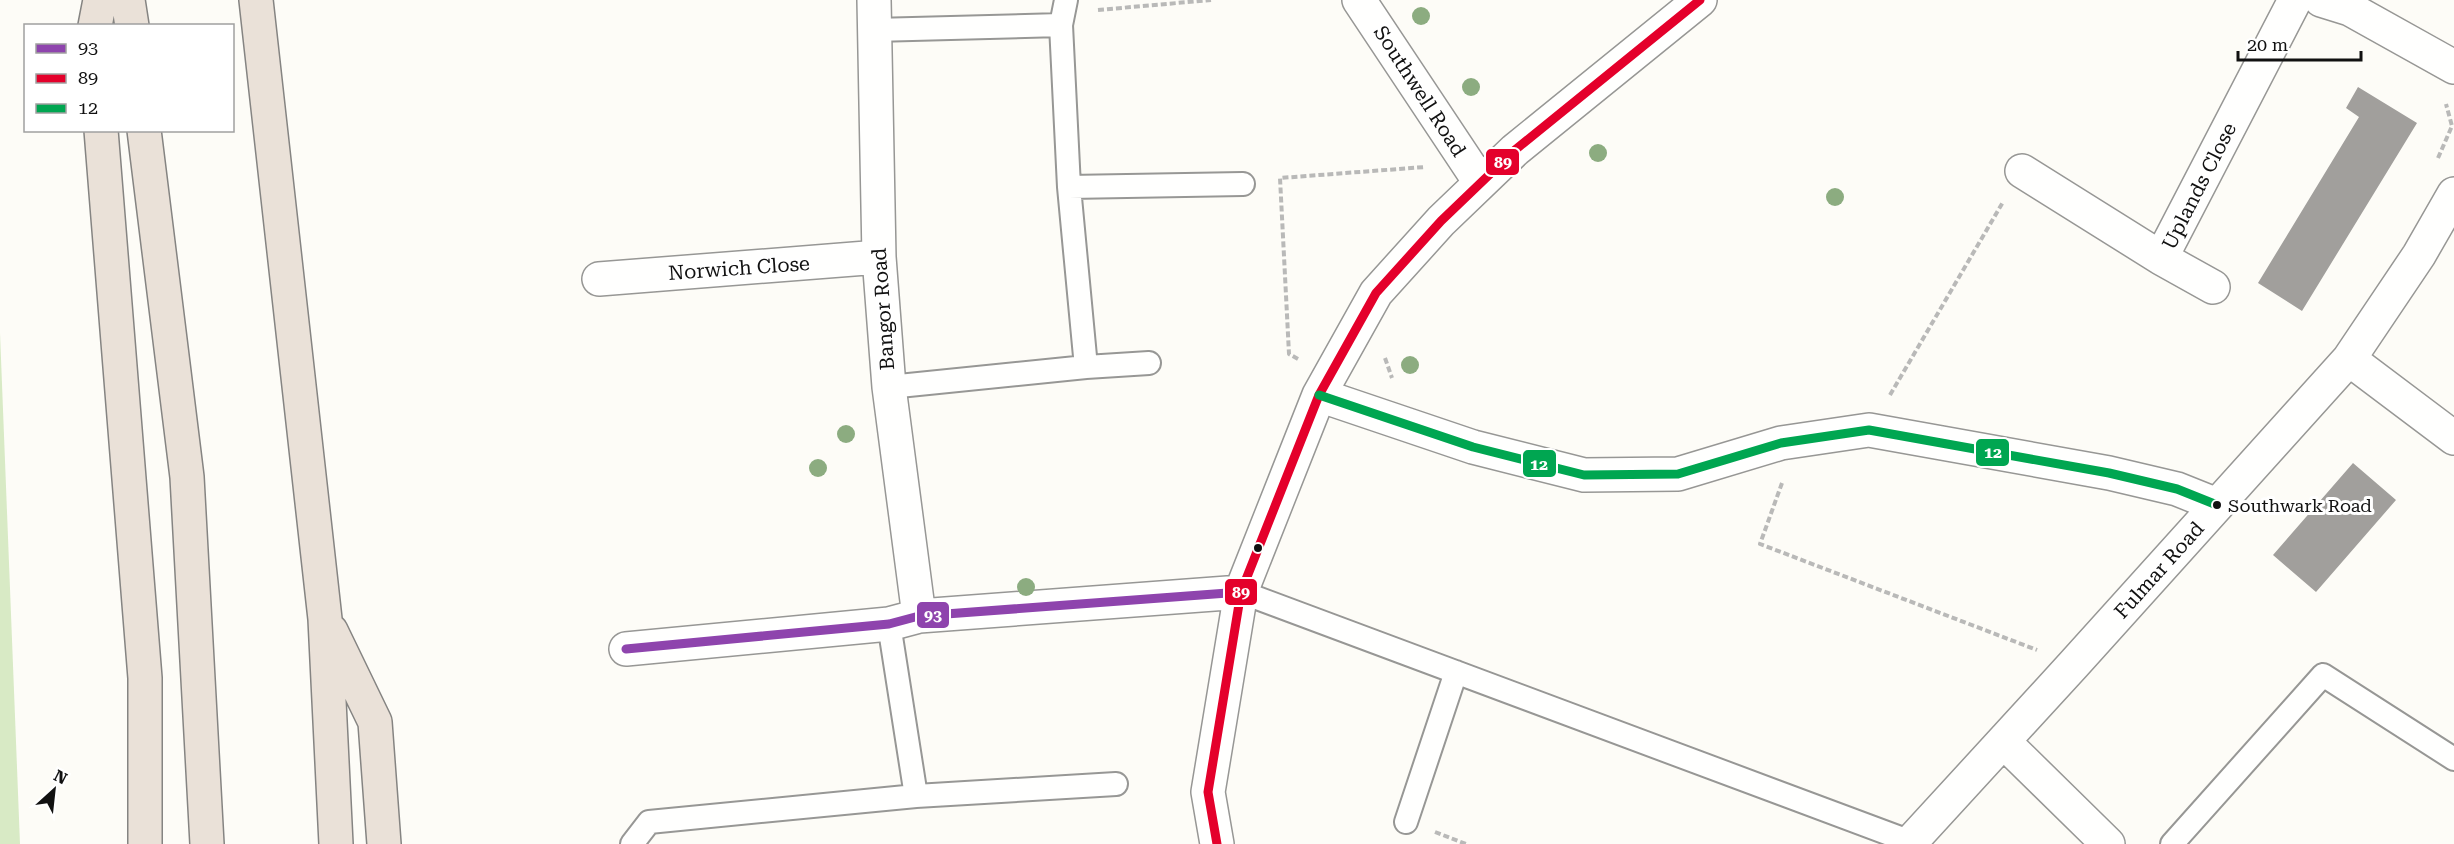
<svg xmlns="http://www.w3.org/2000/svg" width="2454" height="844" viewBox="0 0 2454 844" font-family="'Roboto Serif',serif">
<rect width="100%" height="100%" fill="#fdfcf7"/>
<path fill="#d8eac5" d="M0,333L20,844H0Z"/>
<path fill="#a19f9c" d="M2358,87L2417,123L2302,311L2258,283L2359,117L2346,108Z
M2353,463L2396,500L2316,592L2273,555Z"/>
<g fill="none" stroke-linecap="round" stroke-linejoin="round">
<defs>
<path id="lane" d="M1061,25L1066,0
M874,30L1061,25L1069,187L1086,367L889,387
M1069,187L1243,184
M1086,367L1149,363
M1241,592L1911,842
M889,624L916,796
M1406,822L1456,672
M632,844L649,822L916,796L1116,784
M2172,844L2323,675L2454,759"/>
<path id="street" d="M874,0L879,257L889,387L919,616
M1359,0L1480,182
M2321,0L2350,9L2454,67
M2022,171L2161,258L2295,0
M2161,258L2213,287
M599,279L879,257
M2349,359L2454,438
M1319,395L1473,447L1584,475L1678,474L1781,443L1869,430L2109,473L2177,489L2217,505
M626,649L889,624L919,616L1241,592
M2004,742L2108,844
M1217,844L1208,792L1241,592L1319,395L1376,293L1441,221L1515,150L1700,0
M1909,844L2074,664L2349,359L2419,255L2454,194"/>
<path id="highway" d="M128,0L132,26
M256,0L325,619L336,844
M95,26L100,0
M101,130L145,678V844
M144,130L187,477L207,844
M331,631L375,722L384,844"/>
</defs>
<use href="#lane" stroke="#979795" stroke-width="26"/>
<use href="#street" stroke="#979795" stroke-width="36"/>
<use href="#highway" stroke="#858482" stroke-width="36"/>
<path stroke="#b9b9b8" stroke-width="4" stroke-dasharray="6 3" stroke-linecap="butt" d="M1098,10L1211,0
M2438,158L2452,126L2446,104
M1385,358L1392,378
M1298,359L1289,354L1280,178L1425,167
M1890,395L2003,202
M1782,483L1760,544L2037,650
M1435,832L1466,844"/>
<use href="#lane" stroke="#fffffe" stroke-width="22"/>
<use href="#street" stroke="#fffffe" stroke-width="33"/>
<use href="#highway" stroke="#eae1d8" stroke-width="33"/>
<defs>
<path id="bus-1" d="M626,649L889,624L919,616L1241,592"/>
<path id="bus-2" d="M1217,844L1208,792L1241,592L1319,395L1376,293L1441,221L1515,150L1700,0"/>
<path id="bus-3" d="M1319,395L1473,447L1584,475L1678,474L1781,443L1869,430L2109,473L2177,489L2217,505"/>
</defs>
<use href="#bus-1" stroke="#fff" stroke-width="14"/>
<use href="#bus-2" stroke="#fff" stroke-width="14"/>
<use href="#bus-3" stroke="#fff" stroke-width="14"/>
<use href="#bus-1" stroke="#8e44ad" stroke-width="9"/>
<use href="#bus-2" stroke="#e4002b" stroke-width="9"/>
<use href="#bus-3" stroke="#00a651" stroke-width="9"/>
</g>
<g fill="#8cac80">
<circle cx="1421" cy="16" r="9"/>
<circle cx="1471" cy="87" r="9"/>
<circle cx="1598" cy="153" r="9"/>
<circle cx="1835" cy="197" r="9"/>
<circle cx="1410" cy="365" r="9"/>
<circle cx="846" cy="434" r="9"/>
<circle cx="818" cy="468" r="9"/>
<circle cx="1026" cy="587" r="9"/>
</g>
<g fill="#111" stroke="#fff" stroke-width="2">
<circle cx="2217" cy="505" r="5"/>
<circle cx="1258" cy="548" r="5"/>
</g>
<g text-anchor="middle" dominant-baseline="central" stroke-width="6" stroke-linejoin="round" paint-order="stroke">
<g font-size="18" fill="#111" stroke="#fff" text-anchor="start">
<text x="2228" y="505">Southwark Road</text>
</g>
<g font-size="20" fill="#111" stroke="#fff">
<text transform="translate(1420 91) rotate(57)">Southwell Road</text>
<text transform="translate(2199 186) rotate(-63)">Uplands Close</text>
<text transform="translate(739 268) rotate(-4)">Norwich Close</text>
<text transform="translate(883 309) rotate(-94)">Bangor Road</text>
<text transform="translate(2159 570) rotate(-48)">Fulmar Road</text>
</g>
</g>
<g stroke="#fff" stroke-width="2">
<rect x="1485" y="148" width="35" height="28" rx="6" fill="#e4002b"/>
<rect x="1975" y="438" width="35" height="29" rx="6" fill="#00a651"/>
<rect x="1522" y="449" width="35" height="29" rx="6" fill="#00a651"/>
<rect x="1224" y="578" width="34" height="28" rx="6" fill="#e4002b"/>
<rect x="916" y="601" width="34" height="28" rx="6" fill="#8e44ad"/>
</g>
<g font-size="16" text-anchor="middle" font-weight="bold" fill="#fff">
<text x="1503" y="168">89</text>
<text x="1993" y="458">12</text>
<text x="1539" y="470">12</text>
<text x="1241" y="598">89</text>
<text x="933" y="621">93</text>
</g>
<rect x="24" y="24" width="210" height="108" fill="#ffffff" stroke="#a0a0a0" stroke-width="1.5"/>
<rect x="36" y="44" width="30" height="9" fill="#8e44ad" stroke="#a0a0a0" stroke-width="1.5"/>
<text x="78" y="54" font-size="18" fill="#111111">93</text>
<rect x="36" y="74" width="30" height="9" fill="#e4002b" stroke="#a0a0a0" stroke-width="1.5"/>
<text x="78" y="84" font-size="18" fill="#111111">89</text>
<rect x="36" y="104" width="30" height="9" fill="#00a651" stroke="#a0a0a0" stroke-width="1.5"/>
<text x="78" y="114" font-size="18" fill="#111111">12</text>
<g transform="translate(54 790) rotate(27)" stroke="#ffffff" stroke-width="4.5" paint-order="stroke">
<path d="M0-4.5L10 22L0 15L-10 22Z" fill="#111111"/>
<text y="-9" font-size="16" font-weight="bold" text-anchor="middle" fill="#111111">N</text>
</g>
<path d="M2238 51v9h123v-9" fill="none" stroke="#111111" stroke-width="3"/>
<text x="2247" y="51" font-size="18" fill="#111111" stroke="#ffffff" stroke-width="4.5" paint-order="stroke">20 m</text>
</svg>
